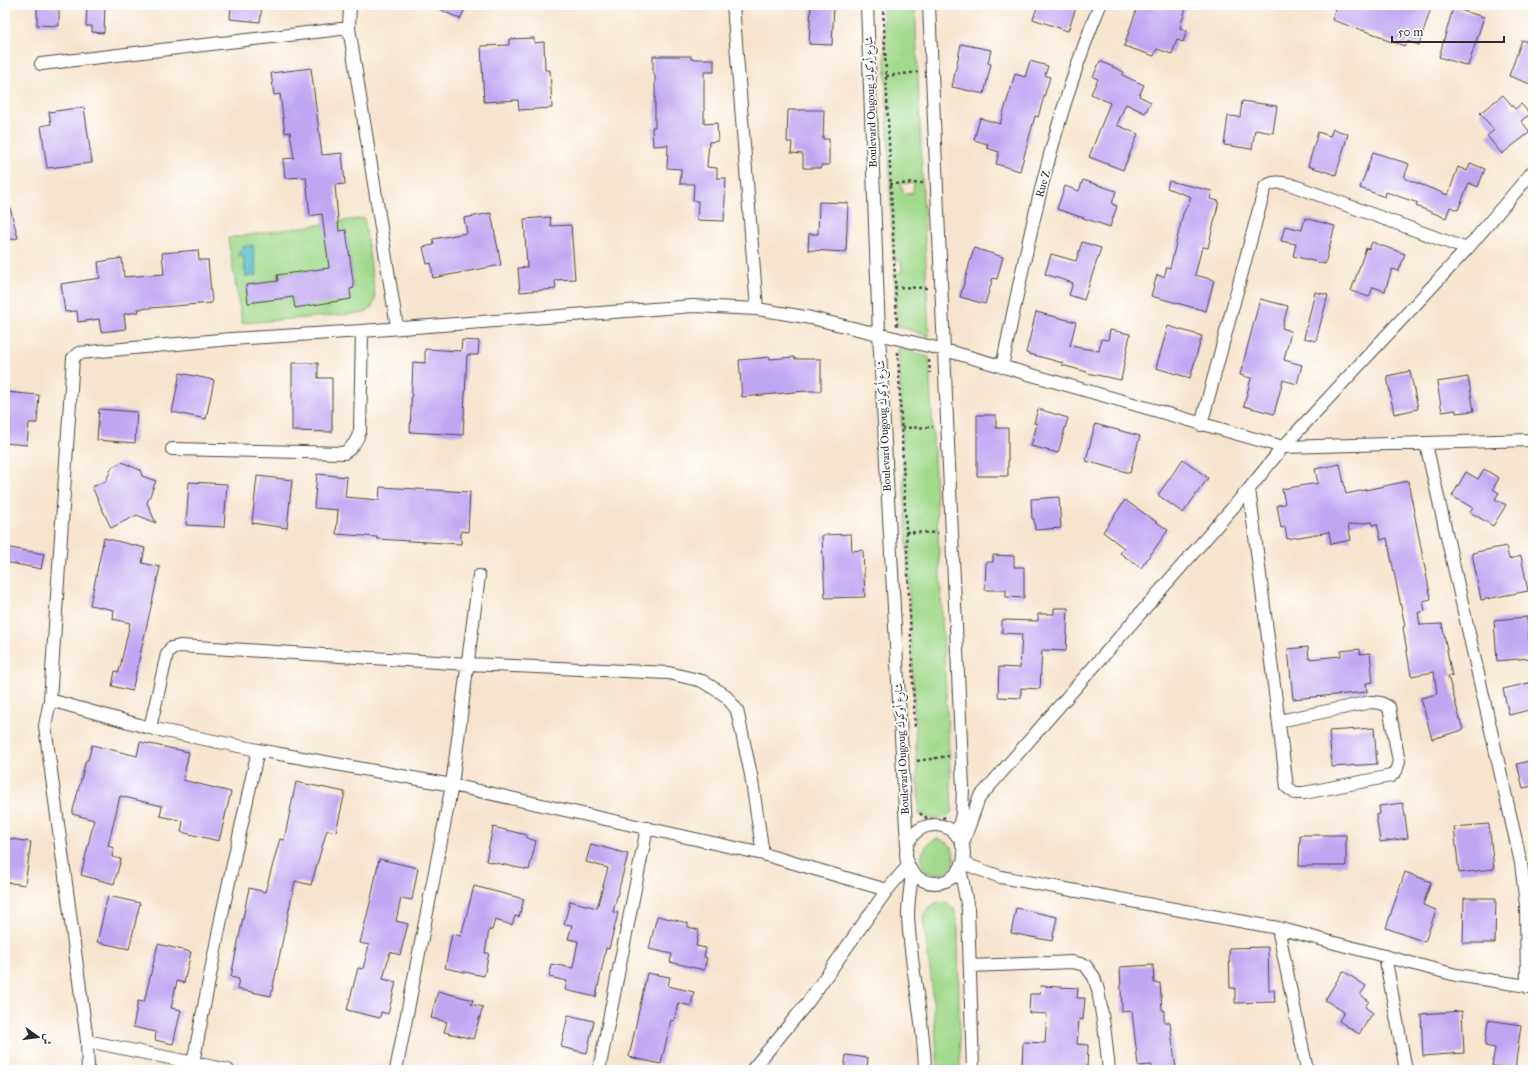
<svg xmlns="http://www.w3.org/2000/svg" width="1538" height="1075" viewBox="0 0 1538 1075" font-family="'IM FELL Great Primer',Amiri,serif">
<rect width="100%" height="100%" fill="#fff"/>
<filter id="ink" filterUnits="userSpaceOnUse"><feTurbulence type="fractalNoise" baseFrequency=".025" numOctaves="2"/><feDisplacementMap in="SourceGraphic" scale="8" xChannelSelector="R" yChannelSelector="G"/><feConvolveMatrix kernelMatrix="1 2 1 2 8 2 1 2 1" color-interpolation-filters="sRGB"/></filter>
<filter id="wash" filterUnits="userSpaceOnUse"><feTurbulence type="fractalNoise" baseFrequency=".012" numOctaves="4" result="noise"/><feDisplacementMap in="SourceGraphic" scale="16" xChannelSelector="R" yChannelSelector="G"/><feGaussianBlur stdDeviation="0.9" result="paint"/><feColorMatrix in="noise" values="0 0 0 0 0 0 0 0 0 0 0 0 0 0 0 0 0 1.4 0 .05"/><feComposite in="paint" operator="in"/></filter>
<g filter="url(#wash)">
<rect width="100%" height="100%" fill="#f6e5ce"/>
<path fill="#a0d98b" stroke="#66825b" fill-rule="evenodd" d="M883,5H915L929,336L897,326L894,274L902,272L901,261L893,260ZM914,183L913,193L904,194L901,184Z
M364,218L375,295C375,305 371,309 364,313L242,323L228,238ZM346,230L354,288L295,308L293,297L280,299V297L266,298V301L248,303L246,285L264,283L278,285L277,275L329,268L325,233ZM242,250L257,275L246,276L243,256H239Z
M898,348L929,357L952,811C946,822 930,820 920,815L919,812Z
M936,839C940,840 945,841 948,843C954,848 956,860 952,866C949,872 946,873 940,874C916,877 916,847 936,839Z
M946,902L954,908L958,929L960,1070H938L932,985L923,919L928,908L936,903Z"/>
<path fill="#4ebbc7" stroke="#3c7379" d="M253,245L257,275L246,277L243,256H239L238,251L242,250L241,247Z"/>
<g id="blocks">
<path fill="#bfa6f2" d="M37,5H59V26L37,25Z
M87,5H105L104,33L92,32V26H86Z
M231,5H262L260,22L230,19Z
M431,5H467L460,19Z
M811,5H834L832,45L809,44Z
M1038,5H1077L1068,31L1033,19Z
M1138,5H1187L1180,28L1187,30L1183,42L1177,40L1172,54L1157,49L1154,56L1124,46Z
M1337,5H1432L1419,45L1407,41L1405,46L1383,39V37L1332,20Z
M1453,8L1484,17L1468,66L1439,57Z
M534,38V43L544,42L545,70H550L552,108L519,110L518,100L484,102L481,46L509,45V39Z
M1522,40L1533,44V85L1509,76Z
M961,44L991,50L988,63L991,64L984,94L952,87Z
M653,56H691V59H714V72H704V124L717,123L718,141L709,142L707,167L717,168V178H726L724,221L697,220L698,201H693L694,184H680L681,169L667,168L668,145L653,146L652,127H655V74H653Z
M1030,61L1048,66L1045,75L1050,77L1038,117L1035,116L1020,171L996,164L999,152L987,148L988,144L974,140L980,118L1000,124L1015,74L1025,77Z
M1100,61L1124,72L1122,75L1144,85L1139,96L1151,102L1145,113L1126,104L1117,125L1138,134L1123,170L1089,157L1110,103L1091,94L1098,79L1093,77Z
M311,68L322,155L342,153L345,184L335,185L339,231L346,230L354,288L350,289L351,299L295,308L293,297L248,303L246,285L278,281L277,275L329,268L322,214L310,216L306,177L285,178L283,159L294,158L290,132L285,133L280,94L274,95L271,73Z
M1503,95L1515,109L1521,104L1530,114L1521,121L1530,132L1502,154L1487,136L1494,130L1480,113Z
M1242,101L1277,106L1273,133L1255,130L1252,149L1224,145L1228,116L1240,117Z
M84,107L92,163L47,168L41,126L51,124L49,112Z
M788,110H824L823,139H829V165H821V168H803V154L791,153L792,142H787Z
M1333,129L1348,134L1336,175L1308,166L1318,132L1330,136Z
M1373,152L1409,164L1404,178L1448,195L1458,167L1467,171L1470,163L1485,169L1478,187L1469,183L1458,210L1450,207L1446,218L1416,206L1418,203L1386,192L1385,197L1360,188Z
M1083,180L1116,191L1112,204L1117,206L1110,227L1057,209L1065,186L1079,191Z
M1169,181L1212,191L1210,199L1219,201L1208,248L1202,247L1195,275L1214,280L1206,311L1151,296L1157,275L1164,277L1167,267L1170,268L1183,214L1191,197L1167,188Z
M819,202L848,203L846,252L808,250L809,234H818Z
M9,204L18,238L5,241V205Z
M491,213L501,265L433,278L431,263L427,264L423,247L434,245L433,239L467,233L464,218Z
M550,217L551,226L571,225L575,279L555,280L556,289L520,292L518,268L527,267L524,219Z
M1305,218L1335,226L1325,264L1293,256L1296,244L1281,241L1285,226L1302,230Z
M1082,242L1101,248L1084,300L1069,295L1073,283L1045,274L1051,254L1076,261Z
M1372,242L1405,254L1399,271L1392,269L1385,291L1373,287L1369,297L1351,291L1366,248L1369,249Z
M974,248L1003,257L997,279L993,278L985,304L960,297Z
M198,250L199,260H208L212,303L138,309L139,312L124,314L126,329L101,332L99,319L78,322L77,311L65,312L61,284L100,278L98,262L122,258L124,277L164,274L162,253Z
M1315,292L1328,295L1316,341L1304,338Z
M1260,299L1288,306L1282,328L1291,331L1284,360L1302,365L1297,384L1283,380L1274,414L1244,406L1251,378L1240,375Z
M1036,312L1076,322L1070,346L1099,351L1101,339L1108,340L1110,330L1130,334L1121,380L1087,373V372L1062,365L1063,363L1026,353Z
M1168,326L1202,336L1190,378L1156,368Z
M462,340L479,341L478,355H467L463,435L410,432L413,362L425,363V349L461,351Z
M770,357V359L794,357L795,359H821V391H805L742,397L739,360Z
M292,363H318V378H332V432L292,431Z
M1410,371L1418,409L1394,414L1387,376Z
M180,373L214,380L206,419L172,412Z
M1468,377L1474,411L1456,413V410L1442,412L1437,382Z
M5,392L39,395L37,423H29L27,445L5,443Z
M99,409L137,412L135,443L97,440Z
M1038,409L1068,418L1058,453L1031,446L1037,424L1034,423Z
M977,415H996V428H1008V476H977Z
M1095,424L1140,436L1130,473L1086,461Z
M1183,459L1208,478L1183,513L1158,495Z
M122,462L140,470L142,476L156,481L147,503L156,523L137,515L111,528L92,487L106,481L112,467Z
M1340,464L1346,494L1408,481L1431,599L1423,601L1425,611L1418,613L1420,625L1442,624L1452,676H1448L1463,730L1432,739L1421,698L1437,694L1434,672L1411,676L1403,627L1405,626L1387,538L1381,540L1377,524L1373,525L1372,522L1348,525L1351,540L1331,544L1329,532L1287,539L1285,527L1281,528L1277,505L1285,504L1282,489L1318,483L1315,469Z
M1484,469L1499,478L1493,489L1499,493L1495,499L1506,505L1493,526L1470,512L1473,508L1452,496L1466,472L1478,479Z
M317,474L347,477L345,497L379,500L380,487L470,492L468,532L461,531V544L377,539V537L336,534L338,510L314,508Z
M257,476L292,480L287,528L252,523Z
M189,482L227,484L224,527L186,525Z
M1059,497L1061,528L1035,530L1034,519H1032L1031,499Z
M1125,500L1168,530L1141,568L1120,553L1124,548L1103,532Z
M851,534L852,551L863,550L865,597L825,598L822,535Z
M104,538L145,548L142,563L160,567L132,691L112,686L115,671L119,672L130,623L113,619L114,610L90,605Z
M1506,546L1509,559L1521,556L1528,591L1481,600L1472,553Z
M5,547L44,554L41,569L5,562Z
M993,555L1014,556V567H1024V598L1006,597V590H985L986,562H993Z
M1054,608H1068L1066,651L1042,650L1040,689L1021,688V698L998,697L999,667L1020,668L1022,634L1002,633V620L1038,621V614H1054Z
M1527,617L1531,658L1497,661L1494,620Z
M1308,647L1309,659L1341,656V651L1360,649V654L1370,653L1373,682L1366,683L1367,692L1293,699L1288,649Z
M1533,682V709L1509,715L1503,689Z
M1374,728L1377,764L1332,767L1329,731Z
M140,742L189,752L183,780L231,792L219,841L181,832L183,821L160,816L162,806L120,796L108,846L114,848L112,857L121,859L114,884L81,875L94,820L72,814L86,760H88L92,745L137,756Z
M1533,760V786L1523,788L1517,764Z
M296,782L345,792L336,832L327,830L311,885L295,881L271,996L237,989L239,979L231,977L249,888L265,892L280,839L284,840Z
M1403,803L1408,838L1380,842L1376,815L1380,814L1379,806Z
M1489,824L1494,869L1459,873L1454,827Z
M493,827L527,835V838L536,841L529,870L486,861Z
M1300,835H1346V866H1299Z
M5,838L31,842L25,885L5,882Z
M591,844L628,854L613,912L618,913L609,949L606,948L596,997L565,990L567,981L549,977L551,964L573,968L578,941L568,939L572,925L564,924L570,901L597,908L608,868L586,862Z
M379,859L418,868L412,900L401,898L396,921L408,924L400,955L390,952L383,979L396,982L388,1014L381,1012L380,1018L347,1010L358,968L363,969L369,945L360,943L371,899Z
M1405,872L1431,882L1423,905L1436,910L1425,942L1386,928Z
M474,886L524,899L519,917L515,916L512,925L495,920L492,930H489L485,953H489L484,976L445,968L452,934L461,936Z
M108,896L140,903L129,949L97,942Z
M1464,898H1496L1495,943H1463Z
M1016,908L1057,917L1052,941L1011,933Z
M657,916L688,923V927L699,930L696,946L706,948L704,957L707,958L704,970L670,962L672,954L649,949Z
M158,944L191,952L184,983L177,981L171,1008L181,1010L173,1044L155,1040L156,1032L133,1027L138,1001L144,1002Z
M1268,947L1269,990H1274L1275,1002L1235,1003V988H1230L1229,948Z
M1153,965L1154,983H1160L1162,1010H1164V1022H1170L1176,1070H1152V1065L1138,1066L1132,1011L1122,1012L1120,967Z
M1343,971L1366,986L1360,995L1369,1001L1365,1007L1373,1013L1359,1034L1339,1021L1344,1012L1325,1000Z
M647,973L670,977L668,986L694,992L691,1006L678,1003L674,1021L671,1020L661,1064L629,1057Z
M1041,986L1078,988L1077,998H1085L1083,1020L1079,1019L1077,1044L1088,1045L1087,1070H1022L1023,1042L1045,1043L1047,1014L1029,1013L1030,994H1040Z
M438,991L473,1000L471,1004L483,1007L473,1039L444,1032L447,1022L431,1018Z
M1462,1011L1464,1053L1423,1056L1421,1014Z
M568,1015L594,1021L587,1053L561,1047Z
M1488,1020L1521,1025L1515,1069L1492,1066L1495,1048L1485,1046Z
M846,1055L868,1058L867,1070H844Z"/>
</g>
</g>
<g filter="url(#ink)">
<use href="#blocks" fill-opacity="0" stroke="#494743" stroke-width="1"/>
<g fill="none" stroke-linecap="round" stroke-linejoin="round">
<defs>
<path id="minor" d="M350,5L349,28L397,327
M733,5L757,309
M867,5L879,334L907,846
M929,5L963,788L962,813L957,836
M41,64L349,28
M1002,367C1027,245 1052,121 1100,5
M1201,425L1265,187C1273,181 1280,182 1289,184L1467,249
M1426,444L1521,863L1526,905L1527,987
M172,449L344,453C353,447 357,441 360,431L362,331
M1249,489L1287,787L1295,793H1304L1391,776L1396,771L1399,762L1389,707L1381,703L1371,702L1279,721
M50,700L150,728L258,750L452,785L763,854L887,890
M150,728L167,654L171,648L180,646L468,664L669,673L702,681L725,695L737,710L751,775L763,854
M906 854a29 29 0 1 1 58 0a29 29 0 1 1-58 0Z
M962,846L979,798L1249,489L1283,447L1467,249L1533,171
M962,863L1001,877L1278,928L1456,975L1533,987
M960,868L968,909L973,1070
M912,872C911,886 908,901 908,915C910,967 924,1018 925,1070
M1278,928L1307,1070
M1385,956L1406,1070
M970,966L1072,962L1085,965L1094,977L1098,990L1105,1033L1109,1070
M87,1041L45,726L50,700L73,358L79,353L231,339L362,331L693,306L757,309L811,318L945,350L1283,447L1533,440
M193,1063L222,914L258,750
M88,1070L87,1041L228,1070
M396,1070L452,785L479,576
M599,1070L647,828
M752,1070L808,1002L887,890L908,866"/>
</defs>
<use href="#minor" stroke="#494743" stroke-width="14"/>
<path stroke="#494743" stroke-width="2.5" stroke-dasharray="3 3" stroke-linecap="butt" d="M883,5L897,326
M886,76L918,72
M890,184L923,183
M894,287L927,288
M898,352L915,727
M929,360L930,373
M902,428L933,427
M906,532L938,533
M917,761L949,756
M920,813C926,821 940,820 948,816"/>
<use href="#minor" stroke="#fff" stroke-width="12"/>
</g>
</g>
<g text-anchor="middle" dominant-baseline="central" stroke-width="3.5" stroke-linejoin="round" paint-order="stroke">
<g font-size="11" fill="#2b2b2b" stroke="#fff">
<text transform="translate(871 102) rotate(-92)">Boulevard Ougoug شارع أوكوك</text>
<text transform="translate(1043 184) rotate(-75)">Rue Z</text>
<text transform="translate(884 426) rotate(-93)">Boulevard Ougoug شارع أوكوك</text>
<text transform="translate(902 749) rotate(-93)">Boulevard Ougoug شارع أوكوك</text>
</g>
</g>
<rect width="1538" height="1075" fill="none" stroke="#fff" stroke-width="20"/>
<g transform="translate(38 1037) rotate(104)" stroke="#ffffff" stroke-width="3" paint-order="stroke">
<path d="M0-3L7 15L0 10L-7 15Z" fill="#2b2b2b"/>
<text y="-6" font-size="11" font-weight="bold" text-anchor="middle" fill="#2b2b2b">ش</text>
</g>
<path d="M1392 36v6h112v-6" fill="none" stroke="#2b2b2b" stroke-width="2"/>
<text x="1398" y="36" font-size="12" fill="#2b2b2b" stroke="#ffffff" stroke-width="3" paint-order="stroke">50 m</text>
</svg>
